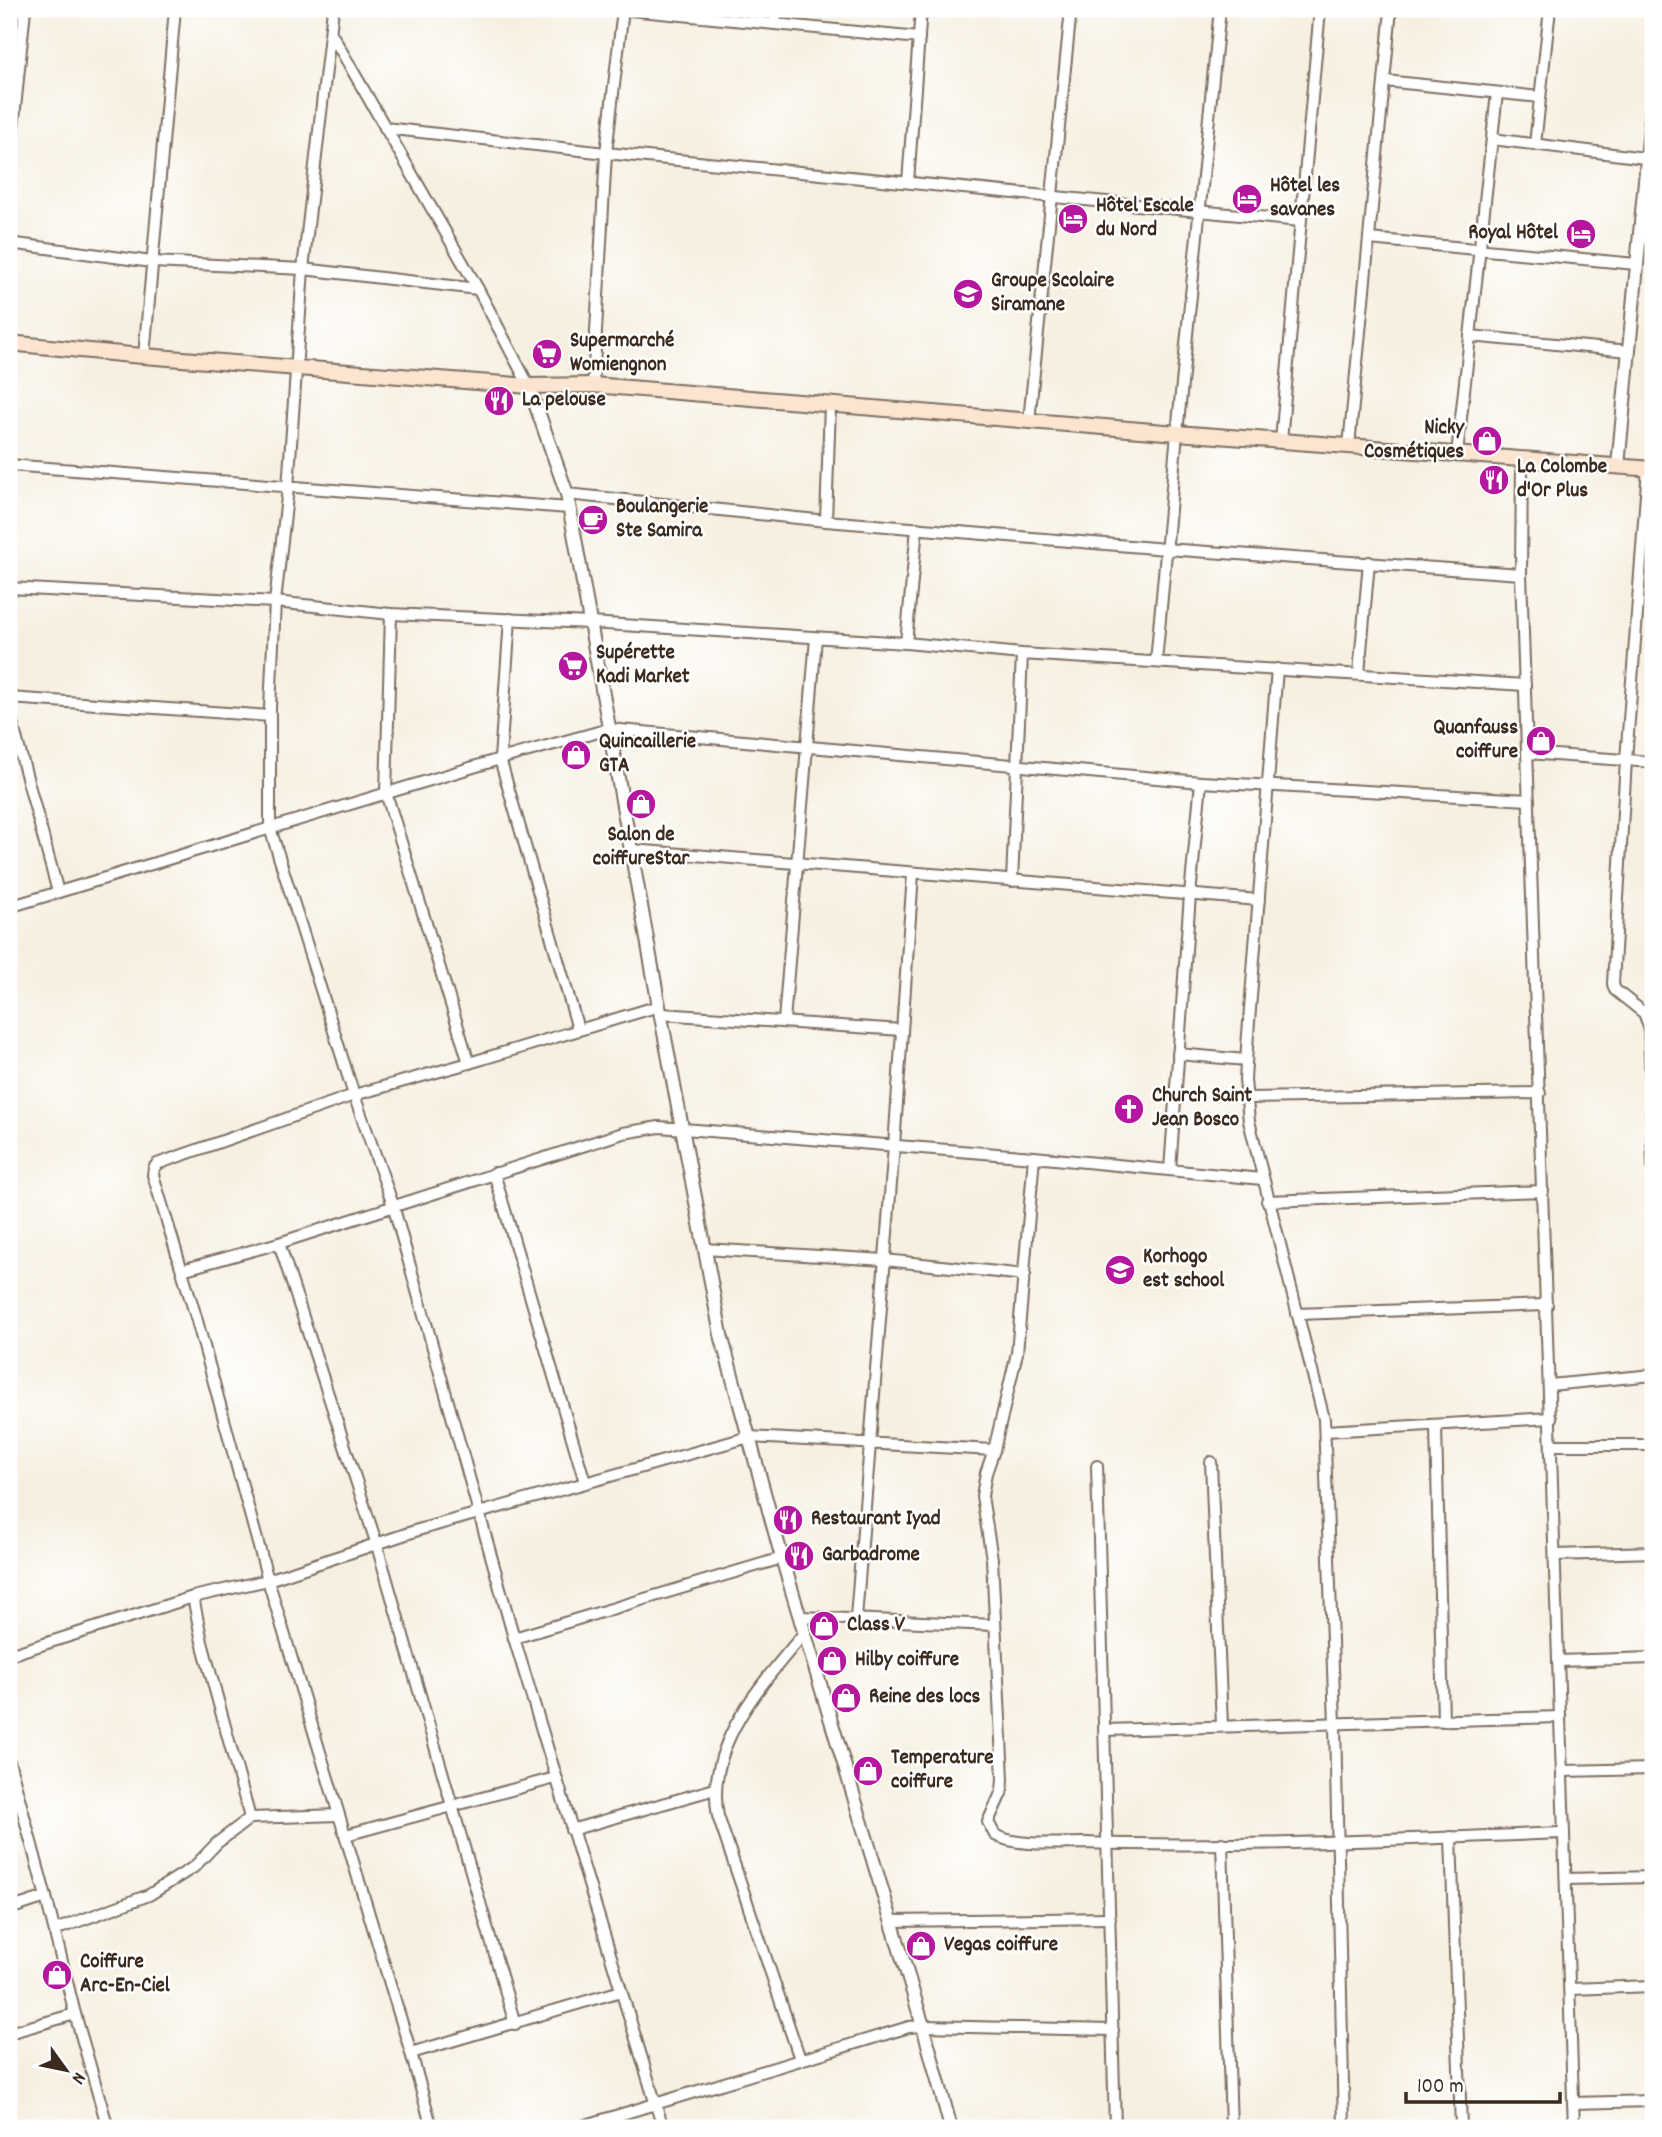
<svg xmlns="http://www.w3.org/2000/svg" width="1662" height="2137" viewBox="0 0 1662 2137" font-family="Dekko,sans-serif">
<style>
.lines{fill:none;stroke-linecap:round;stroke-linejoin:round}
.minor-casing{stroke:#7d6f62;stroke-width:14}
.tertiary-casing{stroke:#7d6f62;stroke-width:16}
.secondary-casing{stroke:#7d6f62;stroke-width:18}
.minor{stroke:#fff;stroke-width:10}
.tertiary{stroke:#fff;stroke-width:12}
.secondary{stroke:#fce5d0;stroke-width:14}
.labels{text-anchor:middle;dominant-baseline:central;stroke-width:5;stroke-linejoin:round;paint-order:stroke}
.poi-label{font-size:21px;font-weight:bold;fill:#3b2a1e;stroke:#fff;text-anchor:start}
</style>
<rect width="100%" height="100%" fill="#fff"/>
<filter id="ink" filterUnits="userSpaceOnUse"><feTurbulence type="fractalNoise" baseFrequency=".0143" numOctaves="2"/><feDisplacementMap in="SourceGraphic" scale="14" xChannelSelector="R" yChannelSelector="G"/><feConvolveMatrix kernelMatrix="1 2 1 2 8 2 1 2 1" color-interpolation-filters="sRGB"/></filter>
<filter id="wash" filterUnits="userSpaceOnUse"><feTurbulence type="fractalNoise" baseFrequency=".00686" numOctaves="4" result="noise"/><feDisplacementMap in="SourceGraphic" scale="28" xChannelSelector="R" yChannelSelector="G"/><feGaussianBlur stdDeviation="1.57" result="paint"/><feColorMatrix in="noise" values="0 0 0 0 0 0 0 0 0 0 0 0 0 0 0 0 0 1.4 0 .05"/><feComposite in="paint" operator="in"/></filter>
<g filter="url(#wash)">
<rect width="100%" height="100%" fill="#f7f0e1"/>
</g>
<g filter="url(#ink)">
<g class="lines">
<g class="minor-casing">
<g id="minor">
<polyline points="333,9 303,269 288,488 275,602 270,708 270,828 354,1095 393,1205 514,1638 663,2128"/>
<polyline points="619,9 919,38"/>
<polyline points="775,24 776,9"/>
<polyline points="331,33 478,289 529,386"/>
<polyline points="1385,81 1540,97"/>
<polyline points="385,128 606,153 1300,221"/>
<polyline points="1492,139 1653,159"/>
<polyline points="1535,144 1550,9"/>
<polyline points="9,168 25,9"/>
<polyline points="908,182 921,9"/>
<polyline points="1369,239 1636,264"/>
<polyline points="9,243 152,262 303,269 478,289"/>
<polyline points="1470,336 1629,351"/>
<polyline points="144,356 175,9"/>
<polyline points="593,385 606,153 623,9"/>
<polyline points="1029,421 1071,9"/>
<polyline points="1281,441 1320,9"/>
<polyline points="1349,446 1391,9"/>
<polyline points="1457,454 1497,93"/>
<polyline points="1522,460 1521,574 1574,2128"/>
<polyline points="9,465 569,508"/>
<polyline points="1648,468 1626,760 1613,984 1615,990 1644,1013 1649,1026 1653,1166"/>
<polyline points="567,494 826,521 1166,549 1521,574"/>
<polyline points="826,521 830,405"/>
<polyline points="9,588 275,602 391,614 590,623 906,643 1022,654 1525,685"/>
<polyline points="391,614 386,793 469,1063"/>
<polyline points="510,619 500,759 578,1029"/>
<polyline points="906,643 917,528"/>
<polyline points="1156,662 1177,433 1220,9"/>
<polyline points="1277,669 1247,1047 1245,1080 1249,1121 1324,1419 1335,1724 1344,2128"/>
<polyline points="1359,673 1369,562"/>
<polyline points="9,698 270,716"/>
<polyline points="9,711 58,892"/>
<polyline points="1527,753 1653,762"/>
<polyline points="632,850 1259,900"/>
<polyline points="1012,881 1022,654"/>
<polyline points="9,907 500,759 609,729 1201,782 1529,800"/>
<polyline points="661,1014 902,1030"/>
<polyline points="784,1021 816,638"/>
<polyline points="1178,1054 1246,1060"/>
<polyline points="1246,1098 1540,1093"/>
<path d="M1034 1157 1017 1353 994 1450 986 1473 982 1496 992 1559 1003 1779 1002 1791 988 1822 995 1835C1016 1847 1059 1843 1084 1843 1244 1848 1405 1839 1564 1833"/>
<polyline points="1170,1170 1190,895 1201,782"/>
<polyline points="494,1173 585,1482"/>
<polyline points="1267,1201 1543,1191"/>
<polyline points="279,1243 376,1542 515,2024"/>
<polyline points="704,1249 885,1260 1025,1275"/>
<polyline points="182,1270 279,1243 623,1133 659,1127 1034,1157 1262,1179"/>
<polyline points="1297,1314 1547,1305"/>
<polyline points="1550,1385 1653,1375"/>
<polyline points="1436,1427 1443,1721"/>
<polyline points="1325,1431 1551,1418"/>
<polyline points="1552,1445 1653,1445"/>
<polyline points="1211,1462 1222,1725"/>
<polyline points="1097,1466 1115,2128"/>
<polyline points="1556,1555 1653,1552"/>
<polyline points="193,1597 202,1642 250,1818"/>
<polyline points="800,1617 995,1625"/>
<polyline points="856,1618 894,1146 913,874"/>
<polyline points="514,1638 782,1558"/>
<polyline points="9,1655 193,1597 268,1580 418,1530 749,1437 994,1450"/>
<polyline points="1558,1661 1653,1658"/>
<polyline points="1105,1730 1560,1717"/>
<polyline points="9,1761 46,1897 75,2014 108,2128"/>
<polyline points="1563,1771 1653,1769"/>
<polyline points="571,1830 715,1789"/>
<polyline points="346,1835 555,1778"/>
<polyline points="1451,1837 1461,2128"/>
<polyline points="1222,1843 1231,2128"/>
<polyline points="1566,1879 1653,1877"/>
<polyline points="9,1909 46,1897"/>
<polyline points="891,1921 1110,1918"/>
<polyline points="55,1930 149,1895 194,1867 217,1843 250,1818 339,1815"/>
<polyline points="1570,1989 1653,1986"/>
<polyline points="9,2033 75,2014"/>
<polyline points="411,2053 621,1991"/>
<path d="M800 2059 718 1816C704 1744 764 1682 805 1632"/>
<polyline points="1573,2103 1653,2101"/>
<polyline points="432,2128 411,2053 268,1580 196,1317 153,1175 154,1168 157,1164 354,1095 469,1063 659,1006"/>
<polyline points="576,2128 909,2027 923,2026 1113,2030"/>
</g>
</g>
<g class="tertiary-casing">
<g id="tertiary">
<polyline points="529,386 567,494 659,1006 721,1335 782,1558 923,2026 951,2128"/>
<polyline points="1618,466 1653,96"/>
</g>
</g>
<g class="secondary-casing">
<polyline id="secondary" points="9,343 131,355 529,386 593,385 1177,433 1653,469"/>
</g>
<use href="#minor" class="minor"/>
<use href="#tertiary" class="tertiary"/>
<use href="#secondary" class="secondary"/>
</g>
</g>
<defs>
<g id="hotel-disc" transform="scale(1.575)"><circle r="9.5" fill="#b5179e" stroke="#fff"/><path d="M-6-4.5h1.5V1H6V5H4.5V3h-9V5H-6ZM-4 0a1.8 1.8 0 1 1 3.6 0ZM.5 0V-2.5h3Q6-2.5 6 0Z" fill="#fff"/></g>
<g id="school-disc" transform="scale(1.575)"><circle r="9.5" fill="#b5179e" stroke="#fff"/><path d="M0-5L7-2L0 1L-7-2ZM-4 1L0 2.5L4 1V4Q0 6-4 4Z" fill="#fff"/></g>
<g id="supermarket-disc" transform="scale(1.575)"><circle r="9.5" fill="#b5179e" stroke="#fff"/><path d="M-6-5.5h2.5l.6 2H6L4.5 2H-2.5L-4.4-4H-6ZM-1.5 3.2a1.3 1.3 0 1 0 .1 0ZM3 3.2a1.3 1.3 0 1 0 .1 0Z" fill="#fff"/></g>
<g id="restaurant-disc" transform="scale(1.575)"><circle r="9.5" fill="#b5179e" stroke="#fff"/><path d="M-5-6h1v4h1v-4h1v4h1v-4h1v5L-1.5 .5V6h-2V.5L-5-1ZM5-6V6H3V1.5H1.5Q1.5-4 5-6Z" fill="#fff"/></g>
<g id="shop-disc" transform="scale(1.575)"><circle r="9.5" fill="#b5179e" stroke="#fff"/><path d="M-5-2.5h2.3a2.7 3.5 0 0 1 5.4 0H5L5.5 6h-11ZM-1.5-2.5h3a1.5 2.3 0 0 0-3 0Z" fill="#fff"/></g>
<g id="cafe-disc" transform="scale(1.575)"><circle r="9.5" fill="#b5179e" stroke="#fff"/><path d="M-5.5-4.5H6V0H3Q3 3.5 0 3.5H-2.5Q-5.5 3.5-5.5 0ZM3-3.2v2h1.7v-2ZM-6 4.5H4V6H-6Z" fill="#fff"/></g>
<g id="church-disc" transform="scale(1.575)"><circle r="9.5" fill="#b5179e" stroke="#fff"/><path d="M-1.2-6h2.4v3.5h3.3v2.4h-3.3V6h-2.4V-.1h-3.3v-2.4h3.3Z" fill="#fff"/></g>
</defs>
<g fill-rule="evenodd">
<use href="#hotel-disc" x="1247" y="199"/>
<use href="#hotel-disc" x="1073" y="219"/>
<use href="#hotel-disc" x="1581" y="234"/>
<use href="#school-disc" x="968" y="294"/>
<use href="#supermarket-disc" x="547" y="354"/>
<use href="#restaurant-disc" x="499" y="401"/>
<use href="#shop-disc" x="1487" y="441"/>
<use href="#restaurant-disc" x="1494" y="480"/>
<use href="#cafe-disc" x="593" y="520"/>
<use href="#supermarket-disc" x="573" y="666"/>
<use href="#shop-disc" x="1541" y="741"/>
<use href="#shop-disc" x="576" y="755"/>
<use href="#shop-disc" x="641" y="804"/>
<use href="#church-disc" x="1129" y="1109"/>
<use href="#school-disc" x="1120" y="1270"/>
<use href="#restaurant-disc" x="788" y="1520"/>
<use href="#restaurant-disc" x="799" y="1556"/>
<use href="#shop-disc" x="824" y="1626"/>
<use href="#shop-disc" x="832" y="1661"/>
<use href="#shop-disc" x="846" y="1698"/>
<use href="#shop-disc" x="868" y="1771"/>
<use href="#shop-disc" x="921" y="1946"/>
<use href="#shop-disc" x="57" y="1975"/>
</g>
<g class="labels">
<g class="poi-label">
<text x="1270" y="187">Hôtel les<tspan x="1270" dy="24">savanes</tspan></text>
<text x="1096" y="207">Hôtel Escale<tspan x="1096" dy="24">du Nord</tspan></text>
<text x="1558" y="234" text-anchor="end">Royal Hôtel</text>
<text x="991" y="282">Groupe Scolaire<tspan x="991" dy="24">Siramane</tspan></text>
<text x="570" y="342">Supermarché<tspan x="570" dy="24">Womiengnon</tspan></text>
<text x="522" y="401">La pelouse</text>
<text x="1464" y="429" text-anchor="end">Nicky<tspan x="1464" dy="24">Cosmétiques</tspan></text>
<text x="1517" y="468">La Colombe<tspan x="1517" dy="24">d'Or Plus</tspan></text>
<text x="616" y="508">Boulangerie<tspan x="616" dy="24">Ste Samira</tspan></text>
<text x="596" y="654">Supérette<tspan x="596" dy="24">Kadi Market</tspan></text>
<text x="1518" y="729" text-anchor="end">Quanfauss<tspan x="1518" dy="24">coiffure</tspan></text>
<text x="599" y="743">Quincaillerie<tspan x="599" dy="24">GTA</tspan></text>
<text x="641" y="836" text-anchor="middle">Salon de<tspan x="641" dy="24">coiffureStar</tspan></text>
<text x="1152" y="1097">Church Saint<tspan x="1152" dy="24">Jean Bosco</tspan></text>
<text x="1143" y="1258">Korhogo<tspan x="1143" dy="24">est school</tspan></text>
<text x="811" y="1520">Restaurant Iyad</text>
<text x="822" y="1556">Garbadrome</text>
<text x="847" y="1626">Class V</text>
<text x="855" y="1661">Hilby coiffure</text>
<text x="869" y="1698">Reine des locs</text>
<text x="891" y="1759">Temperature<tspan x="891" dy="24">coiffure</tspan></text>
<text x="944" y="1946">Vegas coiffure</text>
<text x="80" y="1963">Coiffure<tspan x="80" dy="24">Arc-En-Ciel</tspan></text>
</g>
</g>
<rect width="1662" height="2137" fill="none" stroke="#fff" stroke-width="35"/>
<g transform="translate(66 2070) rotate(123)" stroke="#ffffff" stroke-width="5" paint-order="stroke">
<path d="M0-5L12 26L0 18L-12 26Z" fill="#3b2a1e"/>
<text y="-10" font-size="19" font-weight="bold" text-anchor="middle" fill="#3b2a1e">N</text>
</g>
<path d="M1406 2092v10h154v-10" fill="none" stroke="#3b2a1e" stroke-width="3.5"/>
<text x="1417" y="2092" font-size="21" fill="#3b2a1e" stroke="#ffffff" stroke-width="5" paint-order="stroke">100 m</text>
</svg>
